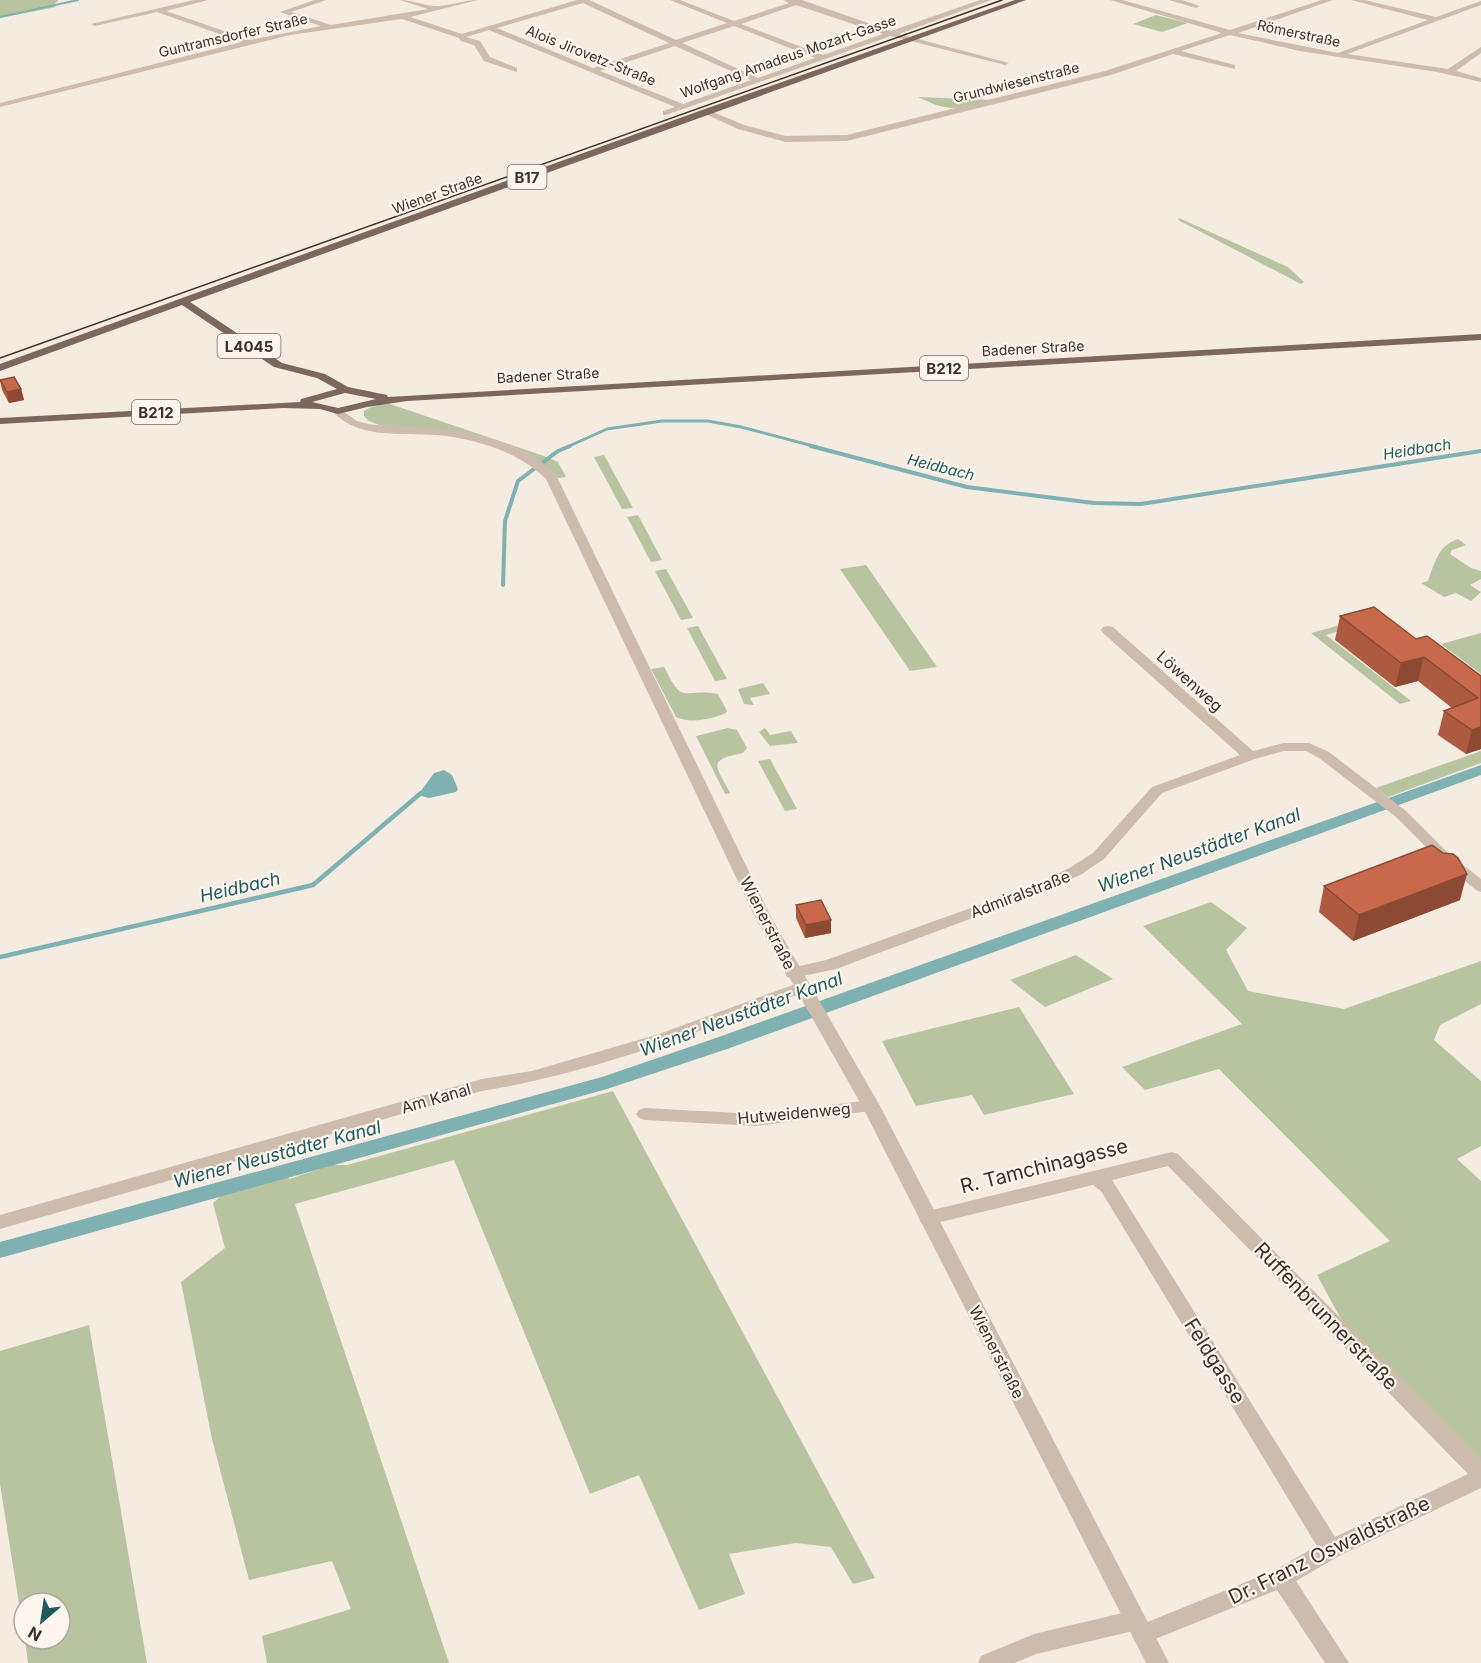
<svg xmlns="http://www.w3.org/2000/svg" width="1481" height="1663" viewBox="0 0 1481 1663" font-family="Inter,sans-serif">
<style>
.green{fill:#b8c4a0}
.water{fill:#7fb0b2}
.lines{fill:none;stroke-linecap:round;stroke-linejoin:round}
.stream-far3{stroke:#7fb0b2;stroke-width:2}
.stream-far2{stroke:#7fb0b2;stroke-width:3}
.stream-far1{stroke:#7fb0b2;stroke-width:4}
.stream{stroke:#7fb0b2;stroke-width:4.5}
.canal{fill:#7fb0b2;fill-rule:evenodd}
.minor{fill:#cdbbac;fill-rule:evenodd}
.tertiary{fill:#cdbbac;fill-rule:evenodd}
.primary{fill:#7d675c;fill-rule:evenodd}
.tram{stroke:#3b302b;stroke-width:1.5}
.wall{fill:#ac5a40}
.shaded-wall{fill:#8c4a34}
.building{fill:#c8694b;stroke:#8c4a34;stroke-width:1.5}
.labels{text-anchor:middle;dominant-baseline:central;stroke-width:4.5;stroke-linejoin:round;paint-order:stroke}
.far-street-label{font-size:14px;fill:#3b302b;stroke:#fbf5ee}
.shield{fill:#fbf5ee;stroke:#756b66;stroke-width:1.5}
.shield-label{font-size:15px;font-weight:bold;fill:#3b302b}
.far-water-label{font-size:15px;font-style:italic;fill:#1f5a5e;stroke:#fbf5ee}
.street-label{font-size:16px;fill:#3b302b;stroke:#fbf5ee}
.water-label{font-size:18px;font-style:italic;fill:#1f5a5e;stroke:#fbf5ee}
.near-street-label{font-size:20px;fill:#3b302b;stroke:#fbf5ee}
</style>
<rect width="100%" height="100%" fill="#f4ebe1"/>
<g class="green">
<polygon points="0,0 59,0 53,5 56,7 0,18"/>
<polygon points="1156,15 1188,23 1162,32 1133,24"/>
<path d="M918 97 992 100C956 108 952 114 918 97Z"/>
<polygon points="1179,218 1288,267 1304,282 1301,284 1178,220"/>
<path d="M387 403 544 456 558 462 566 477 558 478C516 431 438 433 379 425L369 421 364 416V411L371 407Z"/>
<polygon points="604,455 633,508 622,509 594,457"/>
<polygon points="638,515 662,560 651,562 627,517"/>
<path d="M1458 539 1466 545 1452 550 1450 554 1471 568 1481 571V579L1470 585 1481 592 1471 601 1456 593 1444 597 1421 583 1428 581C1435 562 1438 546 1458 539Z"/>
<polygon points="866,565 937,667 910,671 840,569"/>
<polygon points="666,569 693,618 681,620 655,571"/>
<polygon points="698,626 727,679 715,681 687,628"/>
<polygon points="1337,626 1342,630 1326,635 1411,701 1400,704 1311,633"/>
<polygon points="1481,633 1481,674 1441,644"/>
<path d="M664 667C685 708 681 687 718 694L727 711 726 713C712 719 690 724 676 717L651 669Z"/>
<polygon points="763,683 770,694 750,698 754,705 744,704 738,689"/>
<path d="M728 728 737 730 747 748 743 753C706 760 716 765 730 793L725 794 696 736Z"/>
<polygon points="765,728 770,735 791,731 798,743 770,746 759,732"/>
<polygon points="1481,751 1481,763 1388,797 1376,788"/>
<polygon points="770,759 797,809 785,811 758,761"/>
<polygon points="1211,902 1247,928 1226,950 1248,991 1344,1009 1481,961 1481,1004 1440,1025 1434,1040 1481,1081 1481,1146 1457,1159 1481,1181 1481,1463 1342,1321 1317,1275 1390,1241 1219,1069 1145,1090 1122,1067 1242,1024 1143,926"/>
<polygon points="1076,955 1113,979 1045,1007 1010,980"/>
<polygon points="1019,1007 1074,1094 984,1115 972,1095 916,1106 882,1041"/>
<polygon points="613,1091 875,1578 853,1584 831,1547 796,1543 729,1554 745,1594 699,1610 639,1475 590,1494 454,1160 295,1204 449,1663 267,1663 262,1636 351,1609 332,1561 249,1580 212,1439 181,1282 225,1248 213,1203 226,1191 287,1175 289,1179 331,1165 347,1165"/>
<polygon points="89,1325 147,1663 28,1663 25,1639 60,1639 60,1603 24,1603 24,1635 0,1484 0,1351"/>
</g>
<polygon class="water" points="444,770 452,775 458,789 456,792 429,798 418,795 434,773"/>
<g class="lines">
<polyline class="stream-far3" points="0,17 78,0"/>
<polyline class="stream-far2" points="567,447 607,429 662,421 708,421 741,427 817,447"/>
<g class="stream-far1">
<polyline points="811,446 967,487 1094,503 1141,504 1481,451"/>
<polyline points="503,585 505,521 518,481 558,451 570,446"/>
</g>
<polyline class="stream" points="0,957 313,885 421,793"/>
<polygon class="canal" points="1481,765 1481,775 727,1049 607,1089 0,1258 0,1242 602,1077 713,1039"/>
<g class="minor">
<path d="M194 0H208L166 11 250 40 321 26 280 12 315 0H326L291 12 331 25 428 9 400 0C413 0 427 7 439 6 452 5 464 0 478 0L410 17 462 34 577 0H589L676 40 727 23 670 0H680L734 21 789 3 783 0H802L891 31 980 0H991L899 34 1009 63 1005 65 891 36 666 115H663V111L675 107 489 30 466 37 480 41 490 57 517 68V72L484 61 474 45 461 41 459 38 402 19 290 35 0 107V103L242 42 157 12 95 26 91 24ZM583 3 669 43 593 68 497 28ZM796 5 883 34 823 55 741 24ZM734 26 815 58 758 78 682 43ZM675 46 751 80 683 104 600 71Z"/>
<polygon points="1110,0 1122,0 1230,30 1322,0 1333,0 1238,33 1338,53 1428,20 1351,0 1364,0 1436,17 1481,1 1481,5 1347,54 1448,69 1481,47 1481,53 1456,71 1481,78 1481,82 1437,72 1300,51 1230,35 1181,51 1235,65 1235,69 1173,54 1111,75 847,141 786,142 738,129 701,112 708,110 744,125 786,136 847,135 1105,71 1222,33"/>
<polygon points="1169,0 1181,0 1200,6 1196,8"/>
<polygon points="1108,626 1113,627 1253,751 1284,743 1309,743 1329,752 1406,811 1448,853 1481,879 1481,892 1476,890 1438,859 1396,817 1319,758 1306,751 1284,751 1255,759 1162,793 1104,859 1082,874 1050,889 836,969 793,978 787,977 785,973 787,969 826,960 1040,883 1071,867 1093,853 1152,787 1240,755 1103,633 1101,630 1103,627"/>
<path d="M801 982 807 983 809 987 807 991C701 1031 594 1073 482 1091L0 1229V1215L482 1079 532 1071 659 1034Z"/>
<polygon points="871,1100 877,1102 880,1106 877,1110 756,1126 645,1120 639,1118 636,1114 639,1110 645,1108 756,1114"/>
<path d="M1172 1152 1178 1154 1481 1460V1488L1339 1556 1296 1581 1349 1663H1325L1277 1590 1143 1644 1135 1641 1132 1634 1133 1631 1036 1654 1015 1663H978L981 1656 1034 1634 1135 1610 1143 1613 1145 1623 1273 1571 1317 1546 1101 1191 1093 1185 928 1225 921 1223 919 1218 921 1213 928 1211ZM1168 1166 1468 1474 1335 1537 1112 1180Z"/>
</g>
<path class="tertiary" d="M338 408 357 421 368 424C390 427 412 426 433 428 474 431 530 444 557 477L771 917 880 1106 1169 1663H1146L862 1106 755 917 546 479C519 453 482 441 446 436 409 431 360 442 332 411Z"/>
<path class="primary" d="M1015 0H1026L190 302 282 363 325 374 348 387 387 395 388 397 1481 334V340L407 401 367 407 338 414 320 409 283 408 0 424V418L300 402 301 399 337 389 317 378 274 367 182 305 0 371V364L702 110ZM345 393 376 399 338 408 312 402Z"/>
<polyline class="tram" points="0,358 1002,0"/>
</g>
<g class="wall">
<polygon points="0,380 21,389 24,400 9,403 2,390"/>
<polygon points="1340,616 1416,639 1481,676 1481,749 1466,754 1438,735 1444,711 1452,708 1418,681 1395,687 1335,640"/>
<polygon points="1324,886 1460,900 1353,941 1319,912"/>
<polygon points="796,905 831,933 805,938 796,918"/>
</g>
<g class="shaded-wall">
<polygon points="21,389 24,400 9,403 7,392"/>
<polygon points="1424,657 1418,681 1395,687 1401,663"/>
<polygon points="1481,727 1481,749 1466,754 1472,730"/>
<polygon points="1467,874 1460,900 1353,941 1359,915"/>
<polygon points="831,920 831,933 805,938 806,925"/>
</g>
<g class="building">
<polygon points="14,377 21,389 7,392 0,380"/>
<polygon points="1374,607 1416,639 1427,636 1481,676 1481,727 1472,730 1444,711 1478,698 1424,657 1401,663 1340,616"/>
<polygon points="1432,845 1443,853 1453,854 1458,858 1467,874 1359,915 1324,886"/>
<polygon points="821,900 831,920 806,925 796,905"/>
</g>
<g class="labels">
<g class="far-street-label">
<text transform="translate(1299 33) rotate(12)">Römerstraße</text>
<text transform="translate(233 35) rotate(-13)">Guntramsdorfer Straße</text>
<text transform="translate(591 55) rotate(22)">Alois Jirovetz-Straße</text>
<text transform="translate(788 56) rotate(-19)">Wolfgang Amadeus Mozart-Gasse</text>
<text transform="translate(1016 82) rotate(-14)">Grundwiesenstraße</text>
<text transform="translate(437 193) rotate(-20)">Wiener Straße</text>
<text transform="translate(1033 348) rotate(-3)">Badener Straße</text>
<text transform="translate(548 375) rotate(-3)">Badener Straße</text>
</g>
<g class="shield">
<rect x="507.5" y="165" width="39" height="24" rx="4.5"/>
<rect x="217.5" y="334" width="63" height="24" rx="4.5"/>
<rect x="920" y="356" width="48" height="24" rx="4.5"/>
<rect x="132" y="400" width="48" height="24" rx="4.5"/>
</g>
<g class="shield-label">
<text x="527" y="177">B17</text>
<text x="249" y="346">L4045</text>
<text x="944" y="368">B212</text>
<text x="156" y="412">B212</text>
</g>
<g class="far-water-label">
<text transform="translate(1417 449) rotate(-9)">Heidbach</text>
<text transform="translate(941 467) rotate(14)">Heidbach</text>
</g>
<g class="street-label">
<text transform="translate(1190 681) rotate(42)">Löwenweg</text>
<text transform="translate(1020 894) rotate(-21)">Admiralstraße</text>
<text transform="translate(768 923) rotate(63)">Wienerstraße</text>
<text transform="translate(436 1098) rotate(-16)">Am Kanal</text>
<text transform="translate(794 1113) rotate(-5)">Hutweidenweg</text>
<text transform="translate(997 1352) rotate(63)">Wienerstraße</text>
</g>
<g class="water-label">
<text transform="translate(1199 850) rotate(-20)">Wiener Neustädter Kanal</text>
<text transform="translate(240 887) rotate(-13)">Heidbach</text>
<text transform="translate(741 1014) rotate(-20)">Wiener Neustädter Kanal</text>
<text transform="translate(277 1154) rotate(-15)">Wiener Neustädter Kanal</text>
</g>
<g class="near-street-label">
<text transform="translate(1044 1166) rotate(-14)">R. Tamchinagasse</text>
<text transform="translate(1326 1316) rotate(46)">Ruffenbrunnerstraße</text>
<text transform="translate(1215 1361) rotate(58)">Feldgasse</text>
<text transform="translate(1329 1550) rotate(-26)">Dr. Franz Oswaldstraße</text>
</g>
</g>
<g transform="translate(42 1621) rotate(209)"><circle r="28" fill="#fbf5ee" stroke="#aea6a0" stroke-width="1.5"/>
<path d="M0-4.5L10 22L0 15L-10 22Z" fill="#1f5a5e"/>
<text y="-9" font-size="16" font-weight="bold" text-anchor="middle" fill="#3b302b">N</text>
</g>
</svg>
